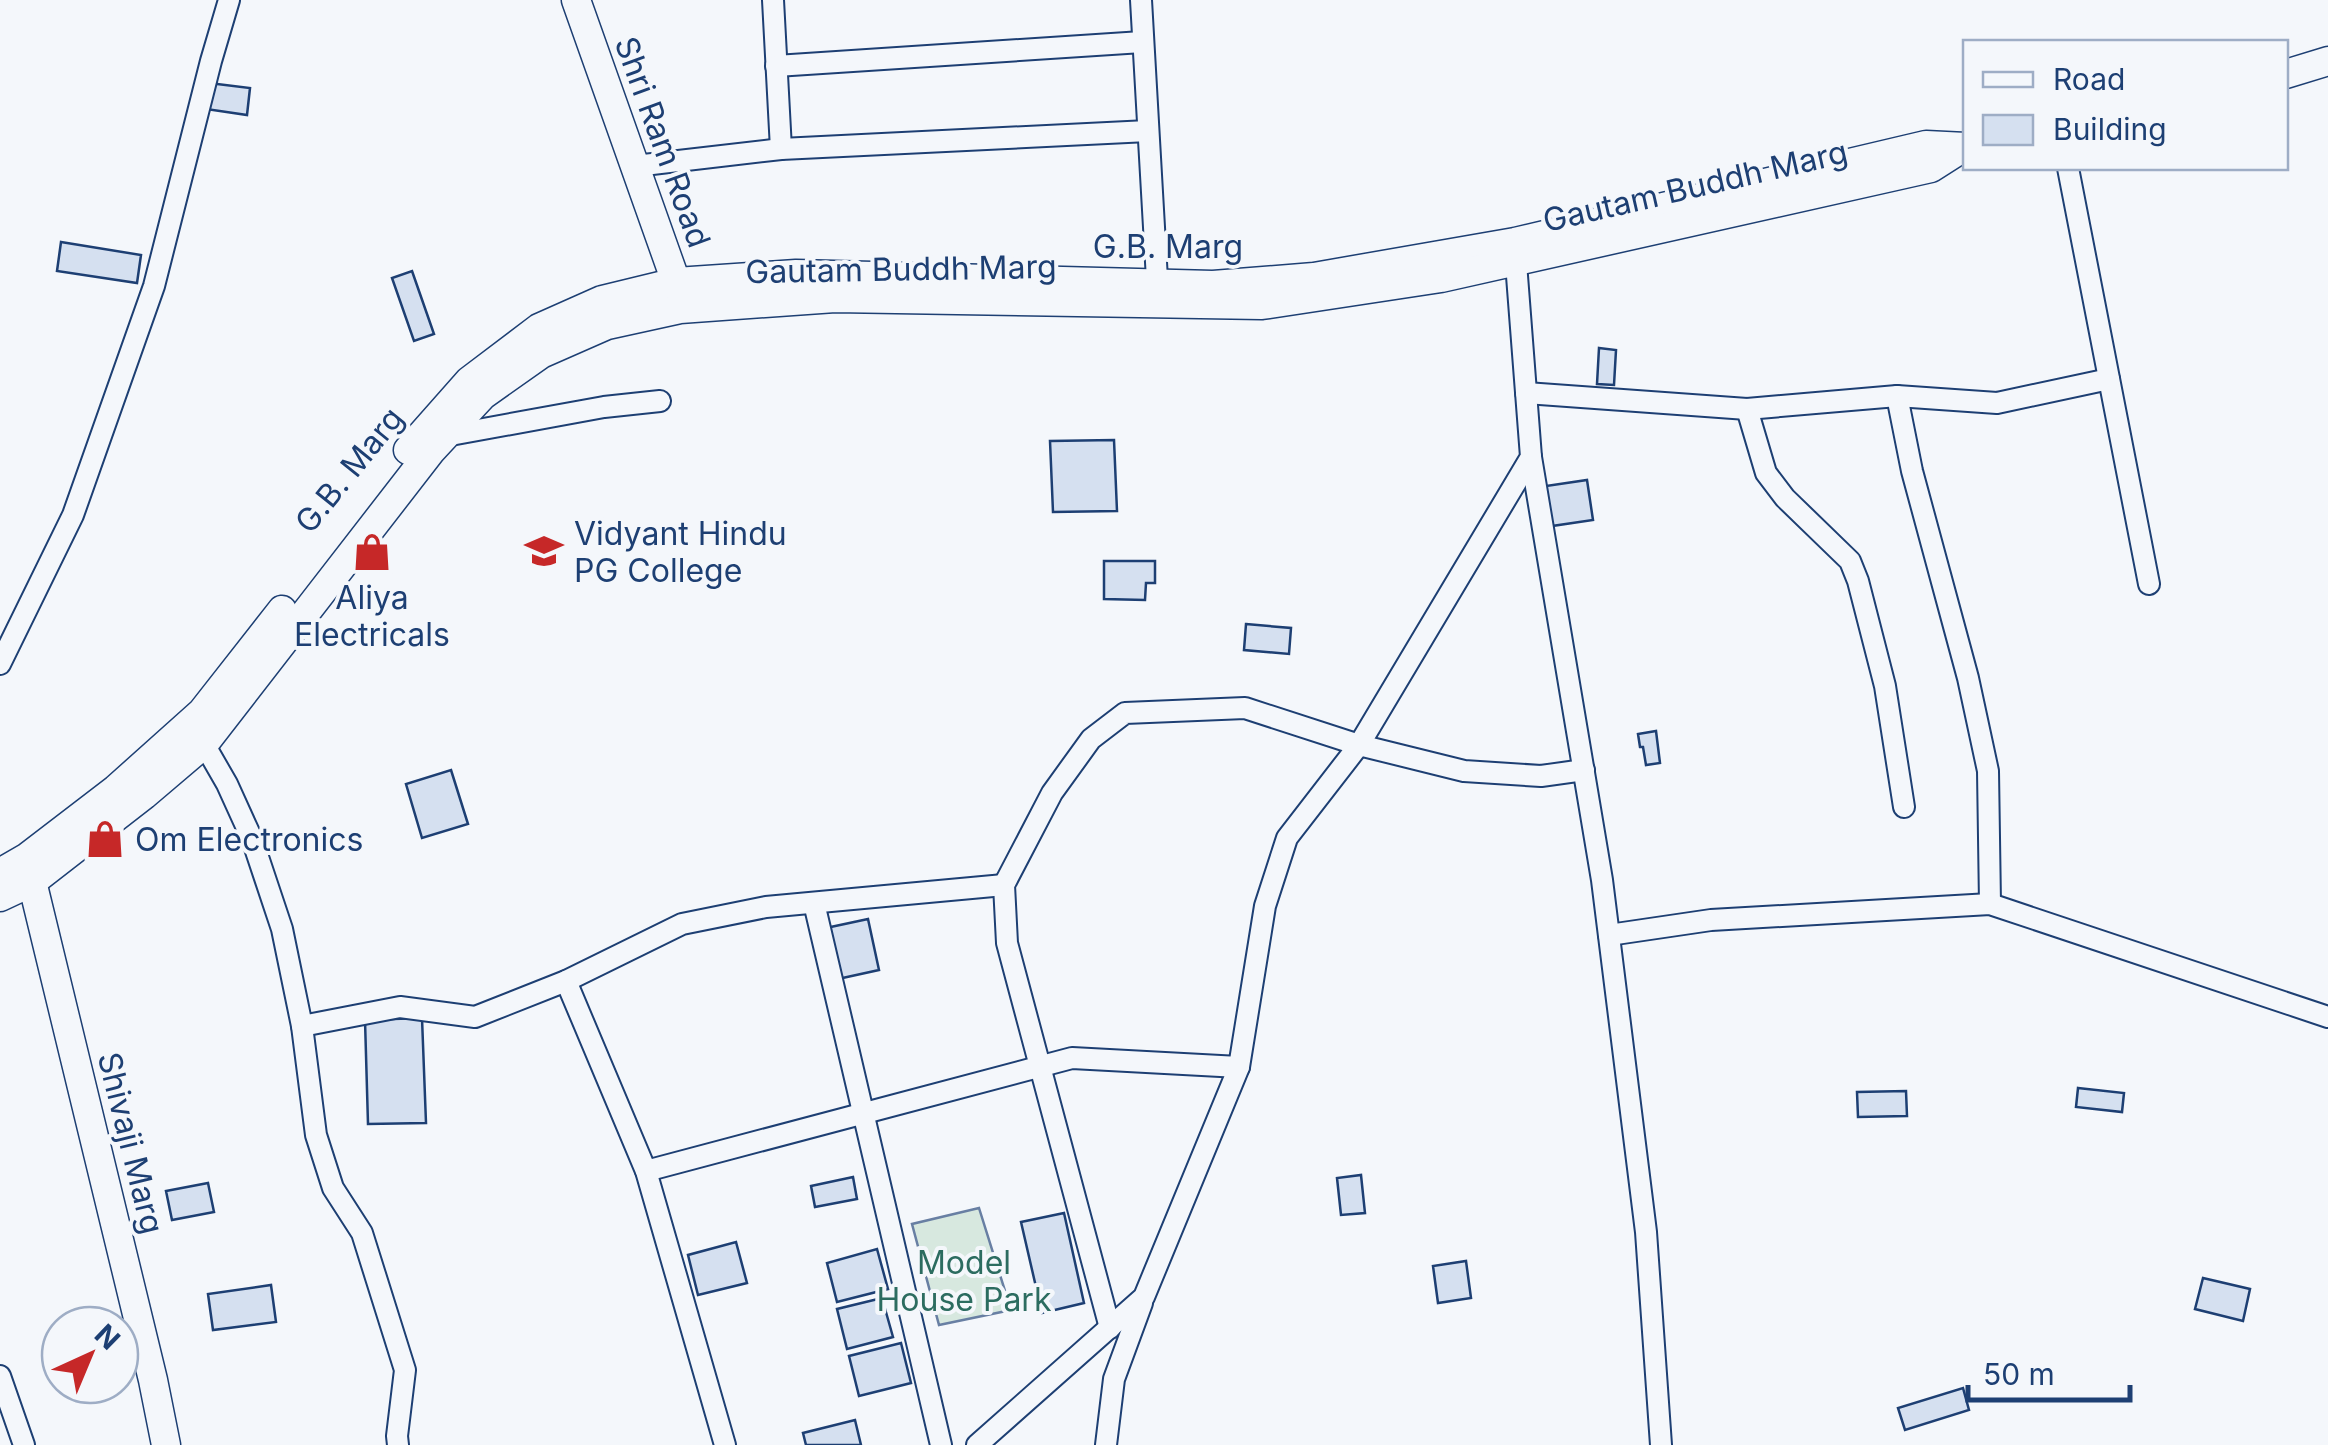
<svg xmlns="http://www.w3.org/2000/svg" width="2328" height="1445" viewBox="0 0 2328 1445" font-family="Inter,sans-serif">
<style>
.green{fill:#d7e8df;stroke:#687fa3;stroke-width:2.5}
.building{fill:#d5e0f0;stroke:#1d3f73;stroke-width:2.5}
.lines{fill:none;stroke-linecap:round;stroke-linejoin:round}
.street-casing{stroke:#1d3f73;stroke-width:24}
.secondary-casing{stroke:#1d3f73;stroke-width:31}
.street{stroke:#f4f7fb;stroke-width:20}
.secondary{stroke:#f4f7fb;stroke-width:28}
.labels{text-anchor:middle;dominant-baseline:central;stroke-width:8;stroke-linejoin:round;paint-order:stroke}
.street-label{font-size:32px;fill:#1d3f73;stroke:#f4f7fb}
.poi-label{font-size:32px;fill:#1d3f73;stroke:#f4f7fb;text-anchor:start}
.park-label{font-size:32px;fill:#2c6c60;stroke:#f4f7fb}
</style>
<rect width="100%" height="100%" fill="#f4f7fb"/>
<polygon class="green" points="979,1208 1011,1310 939,1325 912,1224"/>
<g class="building">
<polygon points="209,83 250,88 247,115 206,109"/>
<polygon points="61,242 141,255 137,283 57,271"/>
<polygon points="412,271 434,334 414,341 392,278"/>
<polygon points="1599,348 1616,350 1614,385 1597,384"/>
<polygon points="1114,440 1117,511 1053,512 1050,441"/>
<polygon points="1587,480 1593,520 1552,526 1546,486"/>
<polygon points="1104,561 1155,561 1155,583 1146,583 1145,600 1104,599"/>
<polygon points="1246,624 1291,628 1289,654 1244,650"/>
<polygon points="1656,731 1660,763 1646,765 1643,747 1640,747 1638,734"/>
<polygon points="451,770 468,824 422,838 406,784"/>
<polygon points="868,919 879,970 838,979 826,928"/>
<polygon points="422,1018 426,1123 368,1124 365,1020"/>
<polygon points="2078,1088 2124,1093 2122,1112 2076,1107"/>
<polygon points="1906,1091 1907,1116 1858,1117 1857,1092"/>
<polygon points="1361,1175 1365,1213 1341,1215 1337,1178"/>
<polygon points="853,1177 857,1199 815,1207 811,1186"/>
<polygon points="208,1183 214,1212 172,1220 166,1191"/>
<polygon points="1064,1213 1084,1303 1042,1313 1021,1222"/>
<polygon points="736,1242 747,1283 698,1295 688,1255"/>
<polygon points="877,1249 888,1289 837,1302 827,1263"/>
<polygon points="1466,1261 1471,1298 1438,1303 1433,1266"/>
<polygon points="2203,1278 2250,1289 2243,1321 2195,1309"/>
<polygon points="271,1285 276,1322 213,1330 208,1294"/>
<polygon points="882,1298 893,1337 847,1349 837,1309"/>
<polygon points="901,1343 911,1383 859,1396 849,1356"/>
<polygon points="1963,1388 1969,1410 1905,1430 1898,1408"/>
<polygon points="855,1420 861,1445 806,1445 803,1433"/>
</g>
<g class="lines">
<g class="street-casing">
<g id="street">
<polyline points="773,0 781,149"/>
<polyline points="1141,0 1158,297"/>
<polyline points="776,66 1142,42"/>
<polyline points="635,166 781,149 1148,131"/>
<polyline points="2068,168 2149,584"/>
<polyline points="1526,393 1747,409 1897,396 1997,403 2109,379"/>
<polyline points="1897,396 1912,471 1968,678 1988,771 1990,904"/>
<polyline points="1747,409 1766,473 1785,498 1850,561 1858,581 1885,686 1904,807"/>
<polyline points="445,436 604,407 660,401"/>
<polyline points="1531,457 1602,880 1646,1232 1661,1445"/>
<polyline points="0,664 73,515 154,286 211,61 229,0"/>
<polyline points="197,738 204,744 227,784 252,839 282,929 302,1026 316,1135 333,1188 362,1233 405,1370 397,1436 398,1445"/>
<polyline points="814,903 941,1445"/>
<polyline points="1609,935 1711,920 1990,904 2328,1017"/>
<polyline points="566,981 646,1171 725,1445"/>
<polyline points="302,1026 400,1007 475,1017 566,981 682,924 766,907 1004,885"/>
<polyline points="646,1171 1072,1058 1239,1067"/>
<polyline points="1110,1328 1007,943 1004,885 1052,793 1091,739 1125,713 1245,708 1359,745 1464,771 1541,776 1584,770"/>
<polyline points="0,1376 24,1445"/>
<polyline points="977,1445 1144,1297 1239,1067 1265,906 1287,838 1359,745 1531,457 1515,250"/>
<polyline points="1106,1445 1114,1379 1142,1303"/>
</g>
</g>
<g class="secondary-casing">
<g id="secondary">
<polyline points="576,0 676,282 678,296"/>
<polyline points="2286,74 2328,61"/>
<polyline points="408,450 469,381 539,328 602,300 676,282 796,274 1213,285 1314,277 1515,242 1926,145 1966,147"/>
<polyline points="29,869 153,1380 166,1445"/>
<polyline points="0,873 26,858 116,789 202,712 282,610"/>
<polyline points="0,897 32,882 144,795 204,744 431,451 483,395 541,354 607,325 680,309 835,298 1262,305 1441,278 1931,168 1964,147"/>
</g>
</g>
<use href="#street" class="street"/>
<use href="#secondary" class="secondary"/>
</g>
<defs>
<g id="university-bare" transform="scale(3)"><path d="M0-5L7-2L0 1L-7-2ZM-4 1L0 2.5L4 1V4Q0 6-4 4Z" fill="#c62828" stroke="#f4f7fb" stroke-width="2.5" paint-order="stroke"/></g>
<g id="shop-bare" transform="scale(3)"><path d="M-5-2.5h2.3a2.7 3.5 0 0 1 5.4 0H5L5.5 6h-11ZM-1.5-2.5h3a1.5 2.3 0 0 0-3 0Z" fill="#c62828" stroke="#f4f7fb" stroke-width="2.5" paint-order="stroke"/></g>
</defs>
<g fill-rule="evenodd">
<use href="#university-bare" x="544" y="551"/>
<use href="#shop-bare" x="372" y="552"/>
<use href="#shop-bare" x="105" y="839"/>
</g>
<g class="labels">
<g class="street-label">
<text transform="translate(663 142) rotate(70)">Shri Ram Road</text>
<text transform="translate(1695 186) rotate(-13)">Gautam Buddh Marg</text>
<text x="1168" y="246">G.B. Marg</text>
<text transform="translate(901 269) rotate(-1)">Gautam Buddh Marg</text>
<text transform="translate(349 470) rotate(-51)">G.B. Marg</text>
<text transform="translate(131 1143) rotate(76)">Shivaji Marg</text>
</g>
<g class="poi-label">
<text x="574" y="533">Vidyant Hindu<tspan x="574" dy="37">PG College</tspan></text>
<text x="372" y="597" text-anchor="middle">Aliya<tspan x="372" dy="37">Electricals</tspan></text>
<text x="135" y="839">Om Electronics</text>
</g>
<g class="park-label">
<text x="964" y="1262">Model<tspan x="964" dy="37">House Park</tspan></text>
</g>
</g>
<rect x="1963" y="40" width="325" height="130" fill="#f4f7fb" stroke="#9eadc5" stroke-width="2.5"/>
<rect x="1983" y="72" width="50" height="15" fill="#f4f7fb" stroke="#9eadc5" stroke-width="2.5"/>
<text x="2053" y="90" font-size="30" fill="#1d3f73">Road</text>
<rect x="1983" y="115" width="50" height="30" fill="#d5e0f0" stroke="#9eadc5" stroke-width="2.5"/>
<text x="2053" y="140" font-size="30" fill="#1d3f73">Building</text>
<g transform="translate(90 1355) rotate(44)"><circle r="48" fill="#f4f7fb" stroke="#9eadc5" stroke-width="2.5"/>
<path d="M0-8L18 38L0 25L-18 38Z" fill="#c62828"/>
<text y="-15" font-size="28" font-weight="bold" text-anchor="middle" fill="#1d3f73">N</text>
</g>
<path d="M1968 1385v15h162v-15" fill="none" stroke="#1d3f73" stroke-width="5"/>
<text x="1983" y="1385" font-size="30" fill="#1d3f73" stroke="#f4f7fb" stroke-width="8" paint-order="stroke">50 m</text>
</svg>
